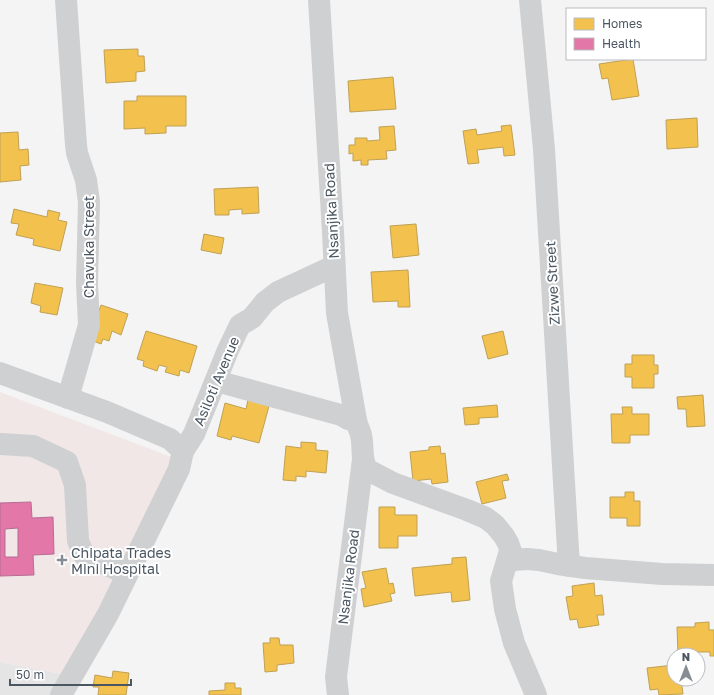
<svg xmlns="http://www.w3.org/2000/svg" width="714" height="695" viewBox="0 0 714 695" font-family="'Golos Text',sans-serif">
<style>
.education{fill:#e6e5e6}
.medical{fill:#f1e7e6}
.homes{fill:#f2c14e;stroke:#c0a154}
.health{fill:#e377a8;stroke:#b56d93;fill-rule:evenodd}
.lines{fill:none;stroke-linecap:round;stroke-linejoin:round}
.minor{stroke:#ced0d2;stroke-width:22}
.poi-dot{fill:#868d94;stroke:#fff;stroke-width:1.5}
.labels{text-anchor:middle;dominant-baseline:central;stroke-width:4;stroke-linejoin:round;paint-order:stroke}
.street-label{font-size:14px;fill:#4a5661;stroke:#fff}
.poi-label{font-size:14px;fill:#4a5661;stroke:#fff;text-anchor:start}
</style>
<rect width="100%" height="100%" fill="#f4f4f4"/>
<polygon class="education" points="0,662 67,675 56,695 0,695"/>
<polygon class="medical" points="0,392 174,458 67,675 0,662"/>
<g class="homes">
<polygon points="138,49 138,56 144,56 145,71 136,72 136,81 106,83 104,50"/>
<polygon points="633,59 639,96 612,100 608,78 602,79 599,64"/>
<polygon points="393,77 396,109 350,112 348,81"/>
<polygon points="137,96 186,96 186,126 166,126 166,133 145,134 145,128 124,129 124,101 137,101"/>
<polygon points="697,118 698,147 667,149 666,120"/>
<polygon points="511,125 515,155 504,156 503,147 477,150 479,163 468,164 463,131 476,129 477,135 502,131 501,126"/>
<polygon points="394,126 396,150 386,151 387,159 368,160 368,165 361,165 361,160 353,161 353,153 349,154 349,145 355,145 355,138 367,138 367,141 380,140 379,127"/>
<polygon points="18,132 19,150 28,149 29,165 20,166 21,180 0,182 0,133"/>
<polygon points="258,187 259,213 242,214 242,209 229,210 229,215 215,215 214,189"/>
<polygon points="14,209 47,217 48,210 60,213 58,220 67,222 60,251 33,245 34,239 16,235 19,224 11,223"/>
<polygon points="416,224 419,255 393,258 390,226"/>
<polygon points="204,234 224,238 221,254 201,250"/>
<polygon points="408,270 410,307 398,307 398,301 373,302 371,272"/>
<polygon points="35,283 63,288 57,315 40,312 41,306 31,303"/>
<polygon points="101,305 128,314 121,335 112,331 109,341 103,339 101,344 88,339"/>
<polygon points="146,331 197,346 189,373 180,370 179,376 165,372 167,367 159,365 157,371 143,366 144,361 137,359"/>
<polygon points="503,331 508,354 488,359 482,336"/>
<polygon points="632,355 654,355 654,365 658,365 658,374 654,374 654,388 632,388 632,377 625,377 625,364 632,364"/>
<polygon points="703,395 705,426 687,427 686,409 678,409 677,397"/>
<polygon points="248,400 269,406 259,443 232,436 231,440 217,436 225,403 246,409"/>
<polygon points="497,405 498,417 479,418 479,424 465,425 463,408"/>
<polygon points="622,407 632,407 632,414 649,414 649,435 630,435 630,443 612,443 611,414 623,414"/>
<polygon points="301,442 316,443 316,450 328,451 326,473 306,471 306,477 296,476 296,481 283,480 286,446 301,448"/>
<polygon points="440,446 441,454 445,453 448,482 432,484 431,479 413,481 410,452 429,450 429,447"/>
<polygon points="507,474 509,480 502,481 506,498 482,504 476,482"/>
<polygon points="625,492 634,492 634,501 640,501 640,526 627,526 627,518 610,518 610,497 625,497"/>
<polygon points="379,507 395,507 395,515 417,515 417,536 398,536 398,548 379,548"/>
<polygon points="466,557 470,600 452,602 451,592 415,596 412,568 452,564 452,558"/>
<polygon points="386,568 389,584 393,583 395,593 390,594 392,601 364,607 361,589 366,588 362,572"/>
<polygon points="594,583 595,596 602,595 604,615 597,615 599,625 579,628 577,619 570,620 566,597 573,596 572,586"/>
<polygon points="709,622 709,630 714,630 714,656 710,656 710,652 687,652 687,655 678,655 677,627 695,627 695,623"/>
<polygon points="270,638 279,638 280,645 293,645 294,663 277,665 277,671 265,672 263,643 270,643"/>
<polygon points="674,665 674,679 681,679 683,694 659,695 658,689 650,690 647,668"/>
<polygon points="113,671 129,673 126,695 98,695 99,687 93,687 95,675 112,678"/>
<polygon points="225,683 235,683 235,688 241,688 241,695 209,695 209,691 225,690"/>
</g>
<path class="health" d="M31 502 32 518 53 517 54 554 33 555 34 575 0 576V503ZM18 528V557H5V529Z"/>
<g class="lines">
<g class="minor">
<polyline points="66,0 76,145 77,153 86,180 89,202 87,283 89,325 68,398"/>
<polyline points="319,0 333,232 337,313 356,420"/>
<polyline points="530,0 544,149 569,566"/>
<polyline points="0,373 107,412 170,439 183,451 179,469 108,614 61,695"/>
<path d="M216 381 341 415 348 419 356 420C357 426 360 430 361 435 364 446 360 461 368 470L393 483 467 510 486 518 495 525 504 536 508 543 514 560 527 559 539 560 558 564 585 568 662 574 714 575"/>
<polyline points="0,444 33,446 67,462 75,485 78,541 84,555 127,574"/>
<polyline points="183,451 194,434 228,350 240,325 252,318 265,302 278,292 334,266"/>
<polyline points="510,551 501,581 505,609 514,643 536,695"/>
<polyline points="338,695 336,677 363,459"/>
</g>
</g>
<path class="poi-dot" d="M60 554h4v4h4v4h-4v4h-4v-4h-4v-4h4z"/>
<g class="labels">
<g class="street-label">
<text transform="translate(331 211) rotate(-93)">Nsanjika Road</text>
<text transform="translate(88 247) rotate(-90)">Chavuka Street</text>
<text transform="translate(552 283) rotate(-93)">Zizwe Street</text>
<text transform="translate(216 381) rotate(-67)">Asiloti Avenue</text>
<text transform="translate(348 577) rotate(-83)">Nsanjika Road</text>
</g>
<g class="poi-label">
<text x="71" y="552">Chipata Trades<tspan x="71" dy="16">Mini Hospital</tspan></text>
</g>
</g>
<rect x="566" y="8" width="140" height="52" fill="#ffffff" stroke="#b7bbc0"/>
<rect x="574" y="18" width="20" height="12" fill="#f2c14e" stroke="#b7bbc0"/>
<text x="602" y="28" font-size="12" fill="#4a5661">Homes</text>
<rect x="574" y="38" width="20" height="12" fill="#e377a8" stroke="#b7bbc0"/>
<text x="602" y="48" font-size="12" fill="#4a5661">Health</text>
<g transform="translate(686 667)"><circle r="19" fill="#ffffff" stroke="#b7bbc0"/>
<path d="M0-3L7 15L0 10L-7 15Z" fill="#868d94"/>
<text y="-6" font-size="11" font-weight="bold" text-anchor="middle" fill="#4a5661">N</text>
</g>
<path d="M10 679v6h121v-6" fill="none" stroke="#4a5661" stroke-width="2"/>
<text x="16" y="679" font-size="12" fill="#4a5661" stroke="#ffffff" stroke-width="3" paint-order="stroke">50 m</text>
</svg>
